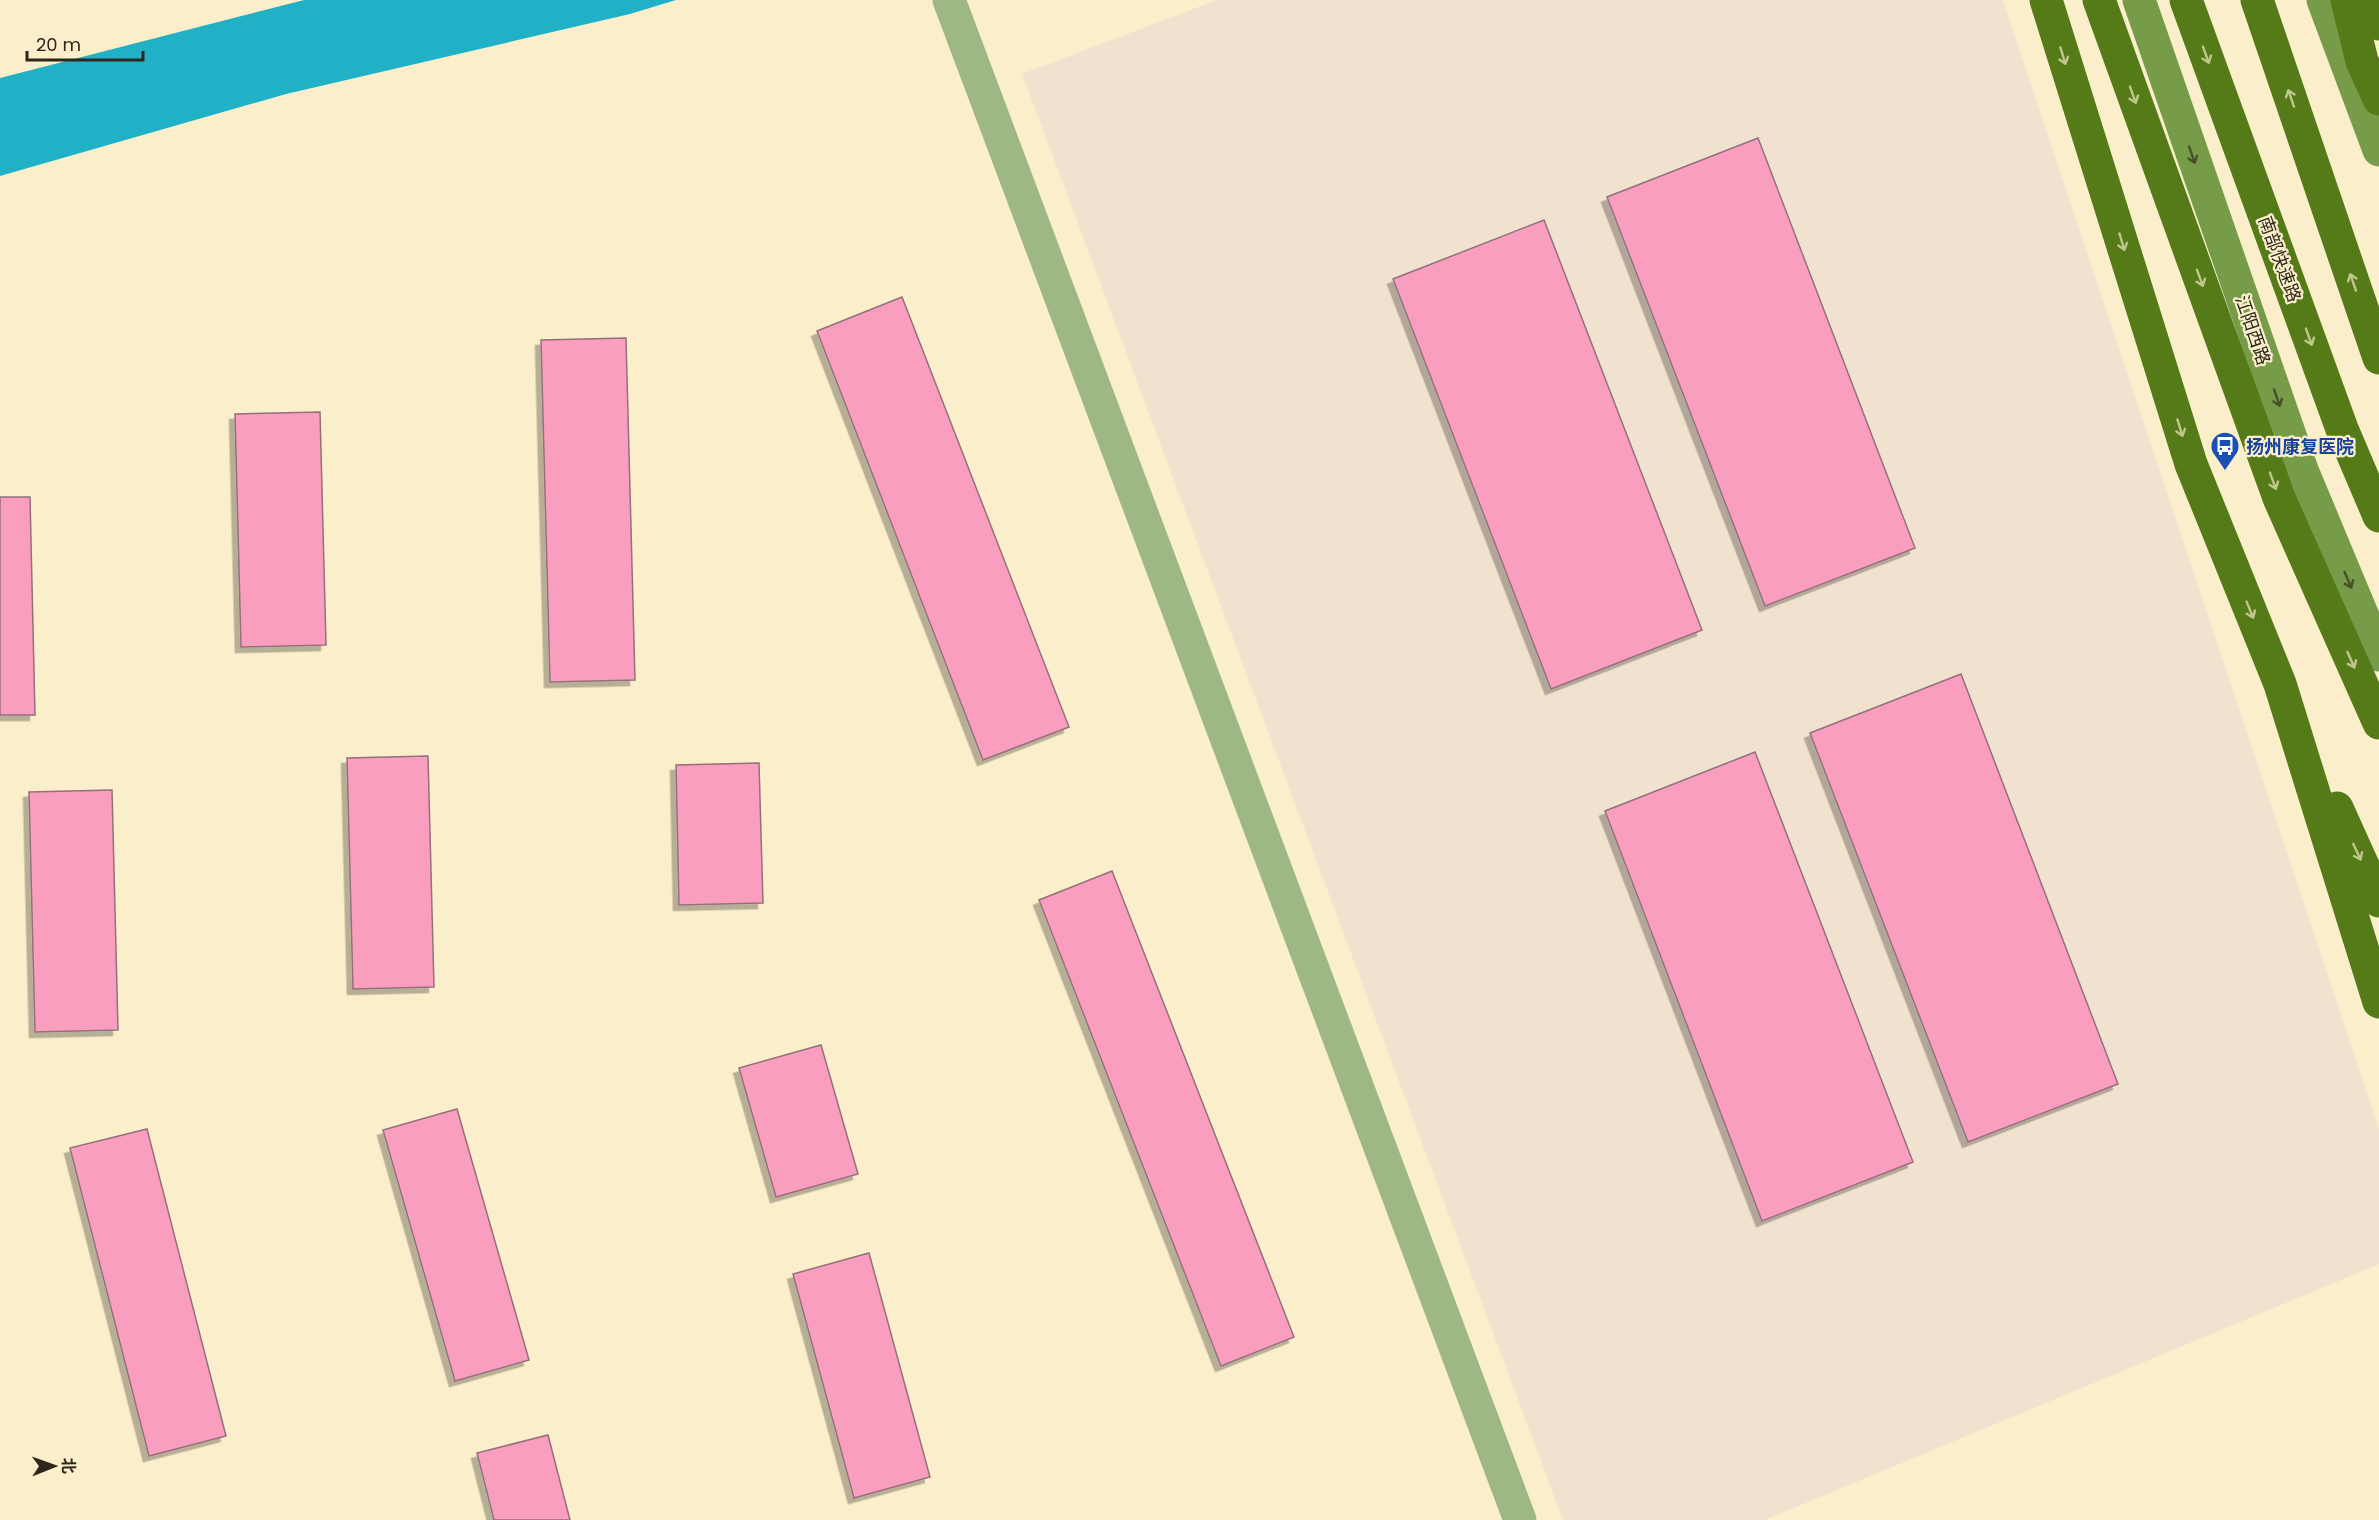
<svg xmlns="http://www.w3.org/2000/svg" width="2379" height="1520" viewBox="0 0 2379 1520" font-family="Poppins,'Noto Sans SC',sans-serif">
<style>
.commercial{fill:#f1e2cf}
.water{fill:#20b1c6}
.building{fill:#fa9ec0;stroke:#93707c;stroke-width:1.5;filter:url(#shadow)}
.lines{fill:none;stroke-linecap:round;stroke-linejoin:round}
.minor{stroke:#9db883;stroke-width:33}
.secondary{stroke:#769c49;stroke-width:33}
.trunk{stroke:#547b18;stroke-width:33}
.oneway{stroke:#c0c68c}
.oneway2{stroke:#46502a}
.labels{text-anchor:middle;dominant-baseline:central;stroke-width:4.5;stroke-linejoin:round;paint-order:stroke}
.street-label{font-size:18px;fill:#2c271a;stroke:#faeecb}
.transit-label{font-size:18px;font-weight:bold;fill:#164399;stroke:#faeecb;text-anchor:start}
</style>
<defs>
<filter id="shadow"><feDropShadow dx="-5.5" dy="5.5" stdDeviation="0" flood-color="#0004"/></filter>
</defs>
<rect width="100%" height="100%" fill="#faeecb"/>
<polygon class="commercial" points="1217,0 2003,0 2379,1129 2379,1264 1765,1520 1563,1520 1022,74"/>
<polygon class="water" points="304,0 676,0 630,14 286,94 0,176 0,78"/>
<g class="building">
<polygon points="1758,138 1915,548 1765,606 1607,197"/>
<polygon points="1544,220 1702,630 1551,689 1393,279"/>
<polygon points="902,297 1069,727 983,760 817,331"/>
<polygon points="626,338 635,680 550,682 541,340"/>
<polygon points="320,412 326,645 241,647 235,414"/>
<polygon points="0,497 30,497 35,715 0,715"/>
<polygon points="1961,674 2118,1084 1968,1142 1810,733"/>
<polygon points="1755,752 1913,1162 1762,1221 1605,811"/>
<polygon points="428,756 434,987 353,989 347,758"/>
<polygon points="759,763 763,903 679,905 676,765"/>
<polygon points="112,790 118,1030 35,1032 29,792"/>
<polygon points="1112,871 1294,1337 1221,1366 1039,900"/>
<polygon points="821,1045 858,1174 776,1197 739,1068"/>
<polygon points="457,1109 529,1360 455,1381 383,1130"/>
<polygon points="147,1129 226,1436 149,1456 70,1148"/>
<polygon points="869,1253 930,1477 854,1498 793,1274"/>
<polygon points="548,1435 570,1520 494,1520 477,1453"/>
</g>
<g class="lines">
<polyline class="minor" points="949,0 1520,1520"/>
<g class="secondary">
<polyline points="2139,0 2302,470 2379,655"/>
<polyline points="2323,0 2379,150"/>
</g>
<g class="trunk">
<polyline points="2046,0 2191,464 2280,684 2379,1002"/>
<polyline points="2099,0 2279,498 2379,723"/>
<polyline points="2186,0 2342,429 2379,516"/>
<polyline points="2257,0 2379,358"/>
<polyline points="2347,0 2362,61 2379,99"/>
<polyline points="2369,0 2379,24"/>
<polyline points="2337,808 2379,901"/>
</g>
</g>
<defs><path id="oneway-shaft" d="M-6 0H5M1.5-3L5.5 0L1.5 3" fill="none" stroke-width="1.6" stroke-linecap="round" stroke-linejoin="round" transform="scale(1.5)"/></defs>
<g class="oneway">
<use href="#oneway-shaft" transform="translate(2206 55) rotate(70)"/>
<use href="#oneway-shaft" transform="translate(2063 56) rotate(73)"/>
<use href="#oneway-shaft" transform="translate(2133 95) rotate(70)"/>
<use href="#oneway-shaft" transform="translate(2291 98) rotate(-109)"/>
<use href="#oneway-shaft" transform="translate(2122 242) rotate(73)"/>
<use href="#oneway-shaft" transform="translate(2200 278) rotate(70)"/>
<use href="#oneway-shaft" transform="translate(2353 282) rotate(-109)"/>
<use href="#oneway-shaft" transform="translate(2309 337) rotate(70)"/>
<use href="#oneway-shaft" transform="translate(2180 428) rotate(73)"/>
<use href="#oneway-shaft" transform="translate(2273 481) rotate(70)"/>
<use href="#oneway-shaft" transform="translate(2250 610) rotate(68)"/>
<use href="#oneway-shaft" transform="translate(2351 660) rotate(66)"/>
<use href="#oneway-shaft" transform="translate(2357 852) rotate(65)"/>
</g>
<g class="oneway2">
<use href="#oneway-shaft" transform="translate(2192 155) rotate(71)"/>
<use href="#oneway-shaft" transform="translate(2277 398) rotate(71)"/>
<use href="#oneway-shaft" transform="translate(2348 580) rotate(67)"/>
</g>
<defs>
<g id="bus-pin" transform="scale(1.5)"><path d="M0 17L-7.5 6A9.5 9.5 0 1 1 7.5 6Z" fill="#1a4fb4" stroke="#faeecb"/><path d="M-5-6H5V4H4V6H2V4H-2V6H-4V4H-5ZM-3.5-4V0h7V-4ZM-3.5 1.2v1.5H-2V1.2ZM2 1.2v1.5H3.5V1.2Z" fill="#fff"/></g>
</defs>
<g fill-rule="evenodd">
<use href="#bus-pin" x="2225" y="446"/>
</g>
<g class="labels">
<g class="street-label">
<text transform="translate(2280 259) rotate(70)">南部快速路</text>
<text transform="translate(2253 330) rotate(71)">江阳西路</text>
</g>
<g class="transit-label">
<text x="2246" y="446">扬州康复医院</text>
</g>
</g>
<g transform="translate(54 1466) rotate(89)" stroke="#faeecb" stroke-width="4.5" paint-order="stroke">
<path d="M0-4.5L10 22L0 15L-10 22Z" fill="#2c271a"/>
<text y="-9" font-size="16" font-weight="bold" text-anchor="middle" fill="#2c271a">北</text>
</g>
<path d="M27 51v9h116v-9" fill="none" stroke="#2c271a" stroke-width="3"/>
<text x="36" y="51" font-size="18" fill="#2c271a" stroke="#faeecb" stroke-width="4.5" paint-order="stroke">20 m</text>
</svg>
